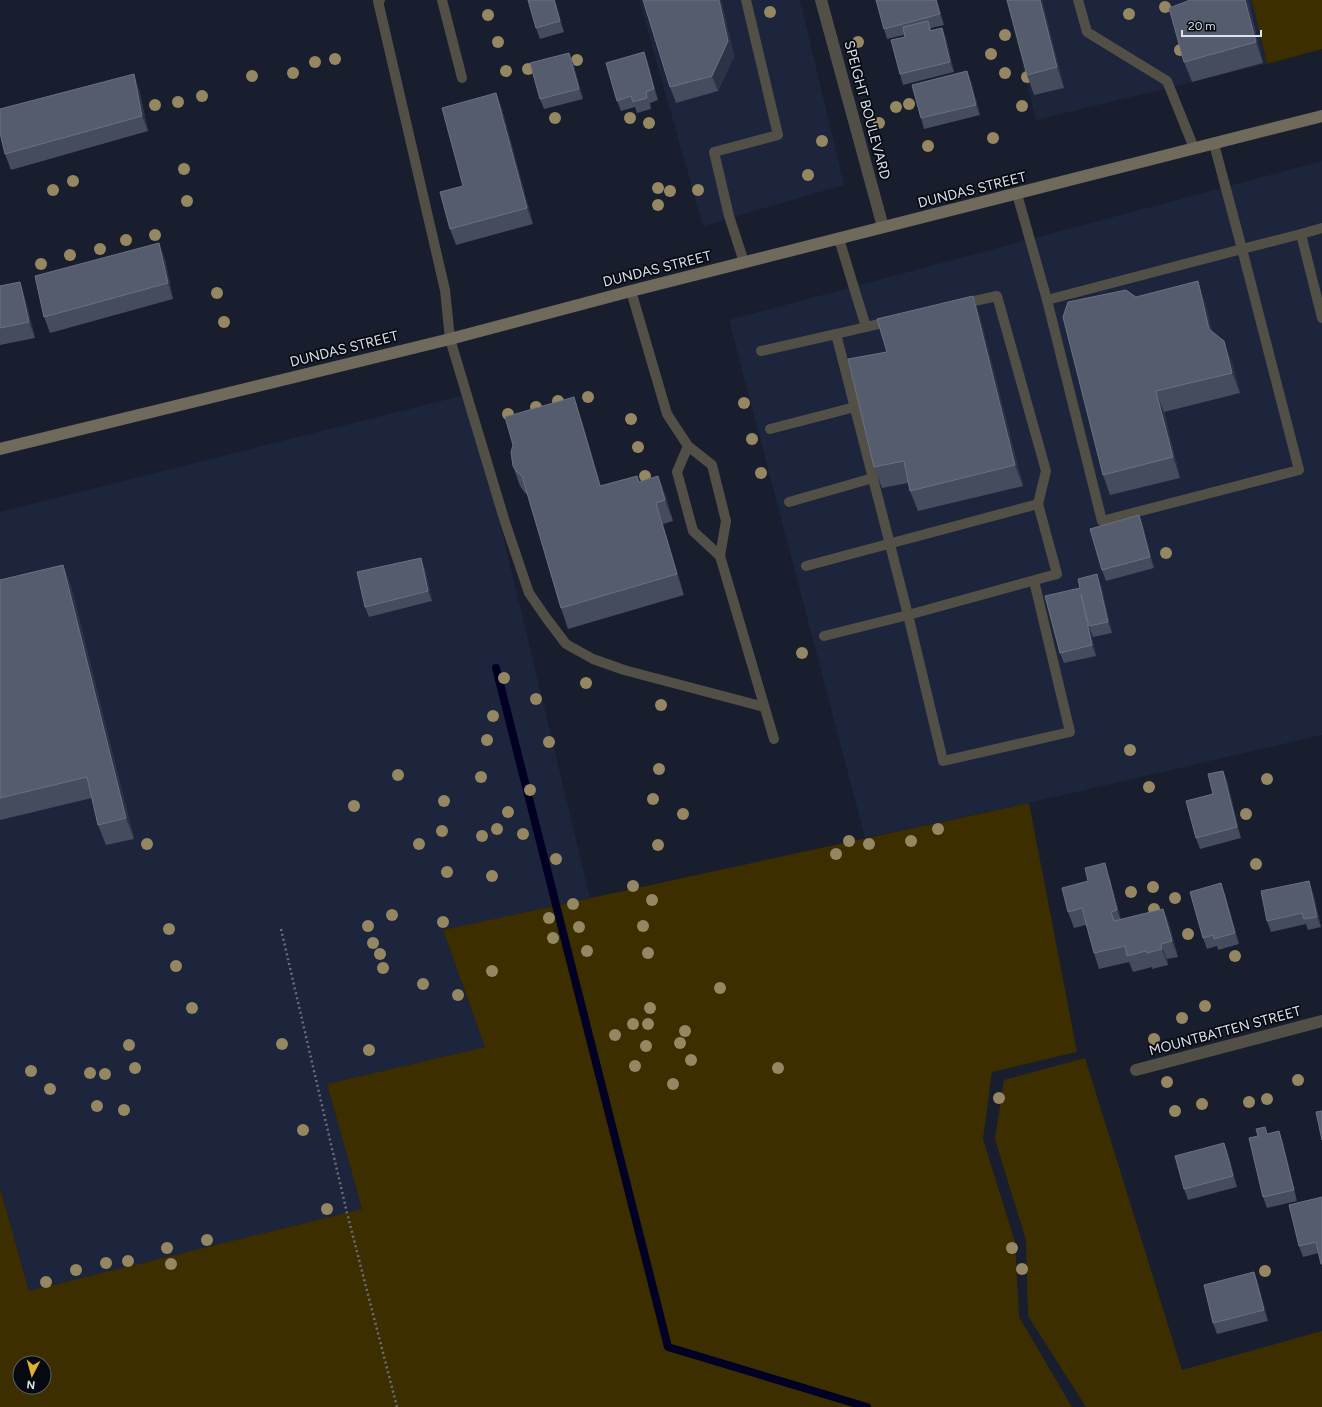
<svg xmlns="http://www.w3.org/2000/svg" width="1322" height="1407" viewBox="0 0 1322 1407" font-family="Figtree,sans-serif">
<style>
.built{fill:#1c253b}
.green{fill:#3d2e00;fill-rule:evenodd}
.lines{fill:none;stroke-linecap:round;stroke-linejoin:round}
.stream{stroke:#010024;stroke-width:8}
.path{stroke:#686e7c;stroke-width:2.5;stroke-dasharray:2 3;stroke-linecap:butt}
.service{stroke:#524f46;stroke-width:10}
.minor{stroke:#524f46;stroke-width:12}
.secondary{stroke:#6f6a5c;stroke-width:12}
.tree{fill:#958762}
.wall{fill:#444c5e}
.shaded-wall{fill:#2c3344}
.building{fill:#555c6d;stroke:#6a7181}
.labels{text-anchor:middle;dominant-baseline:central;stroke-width:3.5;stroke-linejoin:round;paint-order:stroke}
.street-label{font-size:14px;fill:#dce2ed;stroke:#06090f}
</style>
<rect width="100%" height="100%" fill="#181e2e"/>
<g class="built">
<polygon points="639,0 800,0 844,185 703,226"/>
<polygon points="1006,0 1252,0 1267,64 1036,120"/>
<polygon points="1322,161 1322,735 1029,803 865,838 729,320"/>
<polygon points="469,394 590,898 443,930 485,1047 327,1084 362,1209 29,1291 0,1188 0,512"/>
</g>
<g class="green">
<polygon points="1252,0 1322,0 1322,49 1267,64"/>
<path d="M1029 803 1077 1052 992 1072 983 1139 1015 1242 1019 1317 1072 1407H0V1188L29 1291 362 1209 327 1084 485 1047 443 930ZM20 1363H44V1387H20Z"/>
<polygon points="1085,1058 1182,1370 1322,1331 1322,1407 1086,1407 1028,1316 1026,1240 995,1139 1004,1080"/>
</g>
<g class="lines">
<polyline class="stream" points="496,668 668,1347 867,1407"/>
<polyline class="path" points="281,929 347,1213 397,1407"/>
<g class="service">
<polyline points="380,0 378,1 445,290 450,339 505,522 529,593 547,619 566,644 593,659 624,670 764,707"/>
<polyline points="442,0 462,78"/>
<polyline points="1078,0 1087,32 1167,81 1194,148"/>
<polyline points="1214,144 1242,249 1047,300 1102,521 1299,470 1242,249 1301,234 1322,318"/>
<polyline points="1017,194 1047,300"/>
<polyline points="1301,234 1322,228"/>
<polyline points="839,239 866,327 836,334 908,615 943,761 1070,732 1034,581"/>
<polyline points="744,262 729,216 714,152 778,135 746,0"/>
<polyline points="631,291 667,414 688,446 712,465 726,521 720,556 774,739"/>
<polyline points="866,327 891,321"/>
<polyline points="761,351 836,334"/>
<polyline points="770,429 855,407"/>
<polyline points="688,446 677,472 693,531 720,556"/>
<polyline points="789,502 873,478"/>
<polyline points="806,566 1038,504"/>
<polyline points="824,636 908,615 1057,574 1038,504 1046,471 997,296 961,304"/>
</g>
<g class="minor">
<polyline points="821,0 883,227"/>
<polyline points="1136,1070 1322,1021"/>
</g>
<polyline class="secondary" points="0,449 450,339 631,291 1322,116"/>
</g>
<g class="tree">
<circle cx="1165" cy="7" r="6"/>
<circle cx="770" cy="12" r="6"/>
<circle cx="1129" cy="14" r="6"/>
<circle cx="488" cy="15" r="6"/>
<circle cx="1005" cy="35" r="6"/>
<circle cx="498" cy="42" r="6"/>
<circle cx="858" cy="42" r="6"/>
<circle cx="1180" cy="50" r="6"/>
<circle cx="991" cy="54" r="6"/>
<circle cx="335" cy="59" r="6"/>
<circle cx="577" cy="60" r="6"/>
<circle cx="315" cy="62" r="6"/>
<circle cx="528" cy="69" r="6"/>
<circle cx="506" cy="71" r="6"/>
<circle cx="293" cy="73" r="6"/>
<circle cx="1005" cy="73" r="6"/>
<circle cx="252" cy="76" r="6"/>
<circle cx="1027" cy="77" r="6"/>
<circle cx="202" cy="96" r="6"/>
<circle cx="178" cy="102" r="6"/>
<circle cx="909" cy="104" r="6"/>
<circle cx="155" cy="105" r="6"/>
<circle cx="1022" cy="106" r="6"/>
<circle cx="896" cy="107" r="6"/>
<circle cx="555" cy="118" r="6"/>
<circle cx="630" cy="118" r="6"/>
<circle cx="649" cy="123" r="6"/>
<circle cx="879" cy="123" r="6"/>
<circle cx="993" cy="138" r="6"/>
<circle cx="822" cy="141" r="6"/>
<circle cx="928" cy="146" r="6"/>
<circle cx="184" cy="169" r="6"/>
<circle cx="808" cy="175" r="6"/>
<circle cx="73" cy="181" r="6"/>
<circle cx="658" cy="188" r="6"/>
<circle cx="53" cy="190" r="6"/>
<circle cx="698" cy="190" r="6"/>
<circle cx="670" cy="191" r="6"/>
<circle cx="187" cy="201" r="6"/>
<circle cx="658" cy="205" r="6"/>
<circle cx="155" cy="235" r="6"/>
<circle cx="126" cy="240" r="6"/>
<circle cx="100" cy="249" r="6"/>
<circle cx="70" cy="255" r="6"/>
<circle cx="41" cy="264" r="6"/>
<circle cx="217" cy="293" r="6"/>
<circle cx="224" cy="322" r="6"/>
<circle cx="588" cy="397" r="6"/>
<circle cx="558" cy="401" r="6"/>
<circle cx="744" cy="403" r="6"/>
<circle cx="536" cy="407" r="6"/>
<circle cx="508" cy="414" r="6"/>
<circle cx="631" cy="419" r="6"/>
<circle cx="752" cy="439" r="6"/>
<circle cx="638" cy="447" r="6"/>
<circle cx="761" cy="473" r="6"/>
<circle cx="645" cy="476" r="6"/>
<circle cx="1166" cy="553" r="6"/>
<circle cx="802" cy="653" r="6"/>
<circle cx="504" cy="678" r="6"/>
<circle cx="586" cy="683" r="6"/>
<circle cx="536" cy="699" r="6"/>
<circle cx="661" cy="705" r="6"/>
<circle cx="493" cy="716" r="6"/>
<circle cx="487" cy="740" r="6"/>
<circle cx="549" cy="742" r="6"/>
<circle cx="1130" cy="750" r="6"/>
<circle cx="659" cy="769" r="6"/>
<circle cx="398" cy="775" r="6"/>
<circle cx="481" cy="777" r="6"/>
<circle cx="1267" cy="779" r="6"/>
<circle cx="1149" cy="787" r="6"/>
<circle cx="530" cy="790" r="6"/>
<circle cx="653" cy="799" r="6"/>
<circle cx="444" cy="801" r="6"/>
<circle cx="354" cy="806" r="6"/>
<circle cx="508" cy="812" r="6"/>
<circle cx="683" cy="814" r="6"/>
<circle cx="1246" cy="814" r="6"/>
<circle cx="497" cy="829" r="6"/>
<circle cx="938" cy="829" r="6"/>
<circle cx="442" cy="831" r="6"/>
<circle cx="523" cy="834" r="6"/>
<circle cx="482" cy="836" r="6"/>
<circle cx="849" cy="841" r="6"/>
<circle cx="911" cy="841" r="6"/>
<circle cx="147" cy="844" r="6"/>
<circle cx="419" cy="844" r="6"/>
<circle cx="869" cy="844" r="6"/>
<circle cx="658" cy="845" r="6"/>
<circle cx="836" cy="854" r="6"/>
<circle cx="556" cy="859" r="6"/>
<circle cx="1256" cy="864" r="6"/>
<circle cx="447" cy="872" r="6"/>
<circle cx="492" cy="876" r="6"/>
<circle cx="633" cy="886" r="6"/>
<circle cx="1153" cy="887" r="6"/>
<circle cx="1131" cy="892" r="6"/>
<circle cx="1175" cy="898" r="6"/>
<circle cx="652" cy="900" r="6"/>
<circle cx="573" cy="904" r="6"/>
<circle cx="1154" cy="909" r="6"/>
<circle cx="392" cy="915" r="6"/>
<circle cx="549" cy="918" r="6"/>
<circle cx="443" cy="922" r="6"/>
<circle cx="368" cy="926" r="6"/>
<circle cx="643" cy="926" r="6"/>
<circle cx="579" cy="927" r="6"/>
<circle cx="169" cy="929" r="6"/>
<circle cx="1188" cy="934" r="6"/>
<circle cx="553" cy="938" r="6"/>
<circle cx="373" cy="943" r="6"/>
<circle cx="587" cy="951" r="6"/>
<circle cx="648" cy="953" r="6"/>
<circle cx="380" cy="954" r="6"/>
<circle cx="1235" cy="956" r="6"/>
<circle cx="176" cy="966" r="6"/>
<circle cx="383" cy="968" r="6"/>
<circle cx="492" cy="971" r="6"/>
<circle cx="423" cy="984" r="6"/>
<circle cx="720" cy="988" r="6"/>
<circle cx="458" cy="995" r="6"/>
<circle cx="1205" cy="1006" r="6"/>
<circle cx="192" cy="1008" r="6"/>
<circle cx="650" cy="1008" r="6"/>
<circle cx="1182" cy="1018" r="6"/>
<circle cx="633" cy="1024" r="6"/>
<circle cx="648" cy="1024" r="6"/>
<circle cx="685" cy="1031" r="6"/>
<circle cx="615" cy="1035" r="6"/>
<circle cx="1154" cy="1039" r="6"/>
<circle cx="680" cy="1043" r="6"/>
<circle cx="282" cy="1044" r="6"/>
<circle cx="129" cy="1045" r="6"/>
<circle cx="646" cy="1046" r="6"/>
<circle cx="369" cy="1050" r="6"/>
<circle cx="691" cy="1060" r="6"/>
<circle cx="635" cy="1066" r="6"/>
<circle cx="135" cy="1068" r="6"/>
<circle cx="778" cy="1068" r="6"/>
<circle cx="31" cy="1071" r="6"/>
<circle cx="90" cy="1073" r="6"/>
<circle cx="105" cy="1074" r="6"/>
<circle cx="1298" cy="1080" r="6"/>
<circle cx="1167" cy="1082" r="6"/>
<circle cx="673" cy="1084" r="6"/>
<circle cx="50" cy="1089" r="6"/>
<circle cx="999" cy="1098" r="6"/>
<circle cx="1267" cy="1099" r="6"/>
<circle cx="1249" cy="1102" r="6"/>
<circle cx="1202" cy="1104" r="6"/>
<circle cx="97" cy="1106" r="6"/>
<circle cx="124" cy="1110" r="6"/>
<circle cx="1175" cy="1111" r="6"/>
<circle cx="303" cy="1130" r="6"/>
<circle cx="327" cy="1209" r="6"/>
<circle cx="207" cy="1240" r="6"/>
<circle cx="167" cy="1248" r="6"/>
<circle cx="1012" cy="1248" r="6"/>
<circle cx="128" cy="1261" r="6"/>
<circle cx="106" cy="1263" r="6"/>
<circle cx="171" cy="1264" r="6"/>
<circle cx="1022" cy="1269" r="6"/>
<circle cx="76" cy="1270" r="6"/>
<circle cx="1265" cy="1271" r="6"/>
<circle cx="46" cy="1282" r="6"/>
</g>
<g class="wall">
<polygon points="528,0 555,0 564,32 540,39 536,28"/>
<polygon points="643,0 721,0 734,56 718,91 676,103 670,87"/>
<polygon points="876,0 937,0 944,25 931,28 931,30 942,28 946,38 954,72 903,85 900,74 905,37 904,35 887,39 884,29"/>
<polygon points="1042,0 1064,88 1034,95 1027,75"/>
<polygon points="1248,0 1263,63 1192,82 1184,62 1188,1"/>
<polygon points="644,52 648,63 658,100 650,103 651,109 637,113 635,107 621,111 617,101"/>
<polygon points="573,63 583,99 544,109 540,99"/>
<polygon points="971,81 980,115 924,129 921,118"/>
<polygon points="139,89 148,131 11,170 5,154"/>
<polygon points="496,93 502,109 533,224 456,245 450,229 463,186"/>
<polygon points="165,259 173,299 50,333 44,317"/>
<polygon points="20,282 25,298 35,338 0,345 0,286"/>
<polygon points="973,296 980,317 1023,486 918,511 910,491 908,483 882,488 874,467 887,352"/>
<polygon points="1136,297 1205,302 1212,332 1232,362 1240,393 1164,412 1180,478 1110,495 1103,475"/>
<polygon points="581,418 601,486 637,476 639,482 658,476 666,497 673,521 663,524 684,595 568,629 561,608 528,495 525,493 520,486 513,466"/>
<polygon points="1139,515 1143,526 1154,568 1106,581 1102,570"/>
<polygon points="63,565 71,586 134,839 106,845 98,825 92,798 0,820 0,580"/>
<polygon points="425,568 432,601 369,617 365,607"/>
<polygon points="1101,585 1112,633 1093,637 1090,629 1096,656 1064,663 1060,653"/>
<polygon points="1223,771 1227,781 1241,838 1200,849 1196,838"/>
<polygon points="1110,879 1121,920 1163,909 1169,924 1178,957 1167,959 1168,965 1152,969 1152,967 1133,972 1129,962 1099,969 1094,953 1086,925 1074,928 1068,912"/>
<polygon points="1313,892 1321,927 1308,930 1306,924 1271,932 1267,921"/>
<polygon points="1225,894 1239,944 1218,950 1217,946 1207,949 1203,938"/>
<polygon points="1279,1131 1283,1142 1297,1201 1267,1208 1263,1197 1267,1134"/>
<polygon points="1224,1143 1228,1153 1237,1187 1188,1200 1184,1189"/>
<polygon points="1322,1197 1322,1266 1319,1253 1303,1257 1299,1246"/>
<polygon points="1254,1272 1258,1283 1268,1321 1217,1334 1213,1323"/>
</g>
<g class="shaded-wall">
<polygon points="554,0 555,0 564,32 560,21"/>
<polygon points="719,0 721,0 734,56 718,91 712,76"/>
<polygon points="936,0 937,0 944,25 940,14"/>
<polygon points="1040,0 1042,0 1064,88 1057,67"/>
<polygon points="1245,0 1248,0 1263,63 1256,42"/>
<polygon points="942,28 946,38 954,72 950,62"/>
<polygon points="644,52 648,63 658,100 654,89"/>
<polygon points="569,53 573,63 583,99 579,89"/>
<polygon points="967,71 971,81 980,115 976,105"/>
<polygon points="134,74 139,89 148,131 142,116"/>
<polygon points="496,93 502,109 533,224 527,208"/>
<polygon points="159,243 165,259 173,299 168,283"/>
<polygon points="1198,281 1205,302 1217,350 1209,329"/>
<polygon points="20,282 25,298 35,338 29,322"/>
<polygon points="973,296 980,317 1023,486 1015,465"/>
<polygon points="1224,341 1232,362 1240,393 1232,373"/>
<polygon points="1156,391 1164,412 1180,478 1173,457"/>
<polygon points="574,397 581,418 607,507 600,486"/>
<polygon points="658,476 666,497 673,521 665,500"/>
<polygon points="656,503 663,524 684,595 677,574"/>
<polygon points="1139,515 1143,526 1154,568 1150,557"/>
<polygon points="421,558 425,568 432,601 428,591"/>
<polygon points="63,565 71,586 134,839 126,818"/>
<polygon points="1097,574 1101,585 1112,633 1108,622"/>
<polygon points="1081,594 1090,629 1096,656 1092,645"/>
<polygon points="1223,771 1227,781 1241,838 1237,827"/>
<polygon points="1105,863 1110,879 1123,926 1117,910"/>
<polygon points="1309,881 1313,892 1321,927 1317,917"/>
<polygon points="1221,883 1225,894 1239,944 1235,933"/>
<polygon points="1163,909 1169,924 1178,957 1172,941"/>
<polygon points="1161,944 1167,959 1168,965 1162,949"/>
<polygon points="1279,1131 1283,1142 1297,1201 1294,1190"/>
<polygon points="1224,1143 1228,1153 1237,1187 1233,1176"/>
<polygon points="1254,1272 1258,1283 1268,1321 1264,1310"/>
</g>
<g class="building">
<polygon points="528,0 554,0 560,21 536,28"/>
<polygon points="643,0 719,0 728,41 712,76 670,87"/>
<polygon points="876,0 936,0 940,14 884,29"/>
<polygon points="1007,0 1040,0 1057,67 1027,75"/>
<polygon points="1188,0 1245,0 1256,42 1184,62 1169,8 1188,1"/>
<polygon points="928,21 930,31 942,28 950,62 900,74 891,40 905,37 903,27"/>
<polygon points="644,52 654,89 646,92 647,98 633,102 631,96 617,101 606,63"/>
<polygon points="569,53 579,89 540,99 530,63"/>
<polygon points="967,71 976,105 921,118 912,85"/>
<polygon points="134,74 142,116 5,154 0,133 0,109"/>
<polygon points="496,93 527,208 450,229 440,192 463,186 442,108"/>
<polygon points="159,243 168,283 44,317 35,276"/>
<polygon points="1198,281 1209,329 1224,341 1232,373 1156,391 1173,457 1103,475 1063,317 1068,302 1126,290 1136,297"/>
<polygon points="20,282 29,322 0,328 0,286"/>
<polygon points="973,296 1015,465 910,491 904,461 874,467 848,359 887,352 877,319"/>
<polygon points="574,397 600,486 637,476 639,482 658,476 665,500 656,503 677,574 561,608 522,476 517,472 513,466 511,452 513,445 505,417"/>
<polygon points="1139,515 1150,557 1102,570 1090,529"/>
<polygon points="421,558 428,591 365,607 357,572"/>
<polygon points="63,565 126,818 98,825 87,777 0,798 0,580"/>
<polygon points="1097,574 1108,622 1089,626 1081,594 1092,645 1060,653 1045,596 1080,588 1078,579"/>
<polygon points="1223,771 1237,827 1196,838 1186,801 1213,794 1208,774"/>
<polygon points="1105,863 1117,910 1111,912 1114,921 1163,909 1172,941 1161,944 1162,949 1147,953 1146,951 1127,956 1125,946 1094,953 1082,908 1068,912 1062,888 1088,881 1085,868"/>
<polygon points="1309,881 1317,917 1304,919 1302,913 1267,921 1261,891"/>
<polygon points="1221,883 1235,933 1214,939 1213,935 1203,938 1190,892"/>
<polygon points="1322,1111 1322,1140 1316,1112"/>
<polygon points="1265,1127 1267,1134 1279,1131 1294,1190 1263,1197 1249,1138 1258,1136 1256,1129"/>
<polygon points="1224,1143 1233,1176 1184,1189 1175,1156"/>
<polygon points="1322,1197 1322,1264 1321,1264 1316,1242 1299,1246 1289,1205"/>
<polygon points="1254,1272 1264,1310 1213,1323 1204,1285"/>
</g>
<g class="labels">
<g class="street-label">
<text transform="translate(867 110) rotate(75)">SPEIGHT BOULEVARD</text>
<text transform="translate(972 190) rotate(-14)">DUNDAS STREET</text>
<text transform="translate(657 269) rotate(-14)">DUNDAS STREET</text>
<text transform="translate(344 349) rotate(-14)">DUNDAS STREET</text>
<text transform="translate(1225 1031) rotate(-15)">MOUNTBATTEN STREET</text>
</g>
</g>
<g transform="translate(32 1375) rotate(186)"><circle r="19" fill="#06090f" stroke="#5c6068"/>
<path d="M0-3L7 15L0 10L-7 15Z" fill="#ddb133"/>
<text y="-6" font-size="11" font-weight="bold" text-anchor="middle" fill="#dce2ed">N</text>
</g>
<path d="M1182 30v6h79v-6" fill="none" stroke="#dce2ed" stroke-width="2"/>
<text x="1188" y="30" font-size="12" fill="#dce2ed" stroke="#06090f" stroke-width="3" paint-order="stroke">20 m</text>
</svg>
